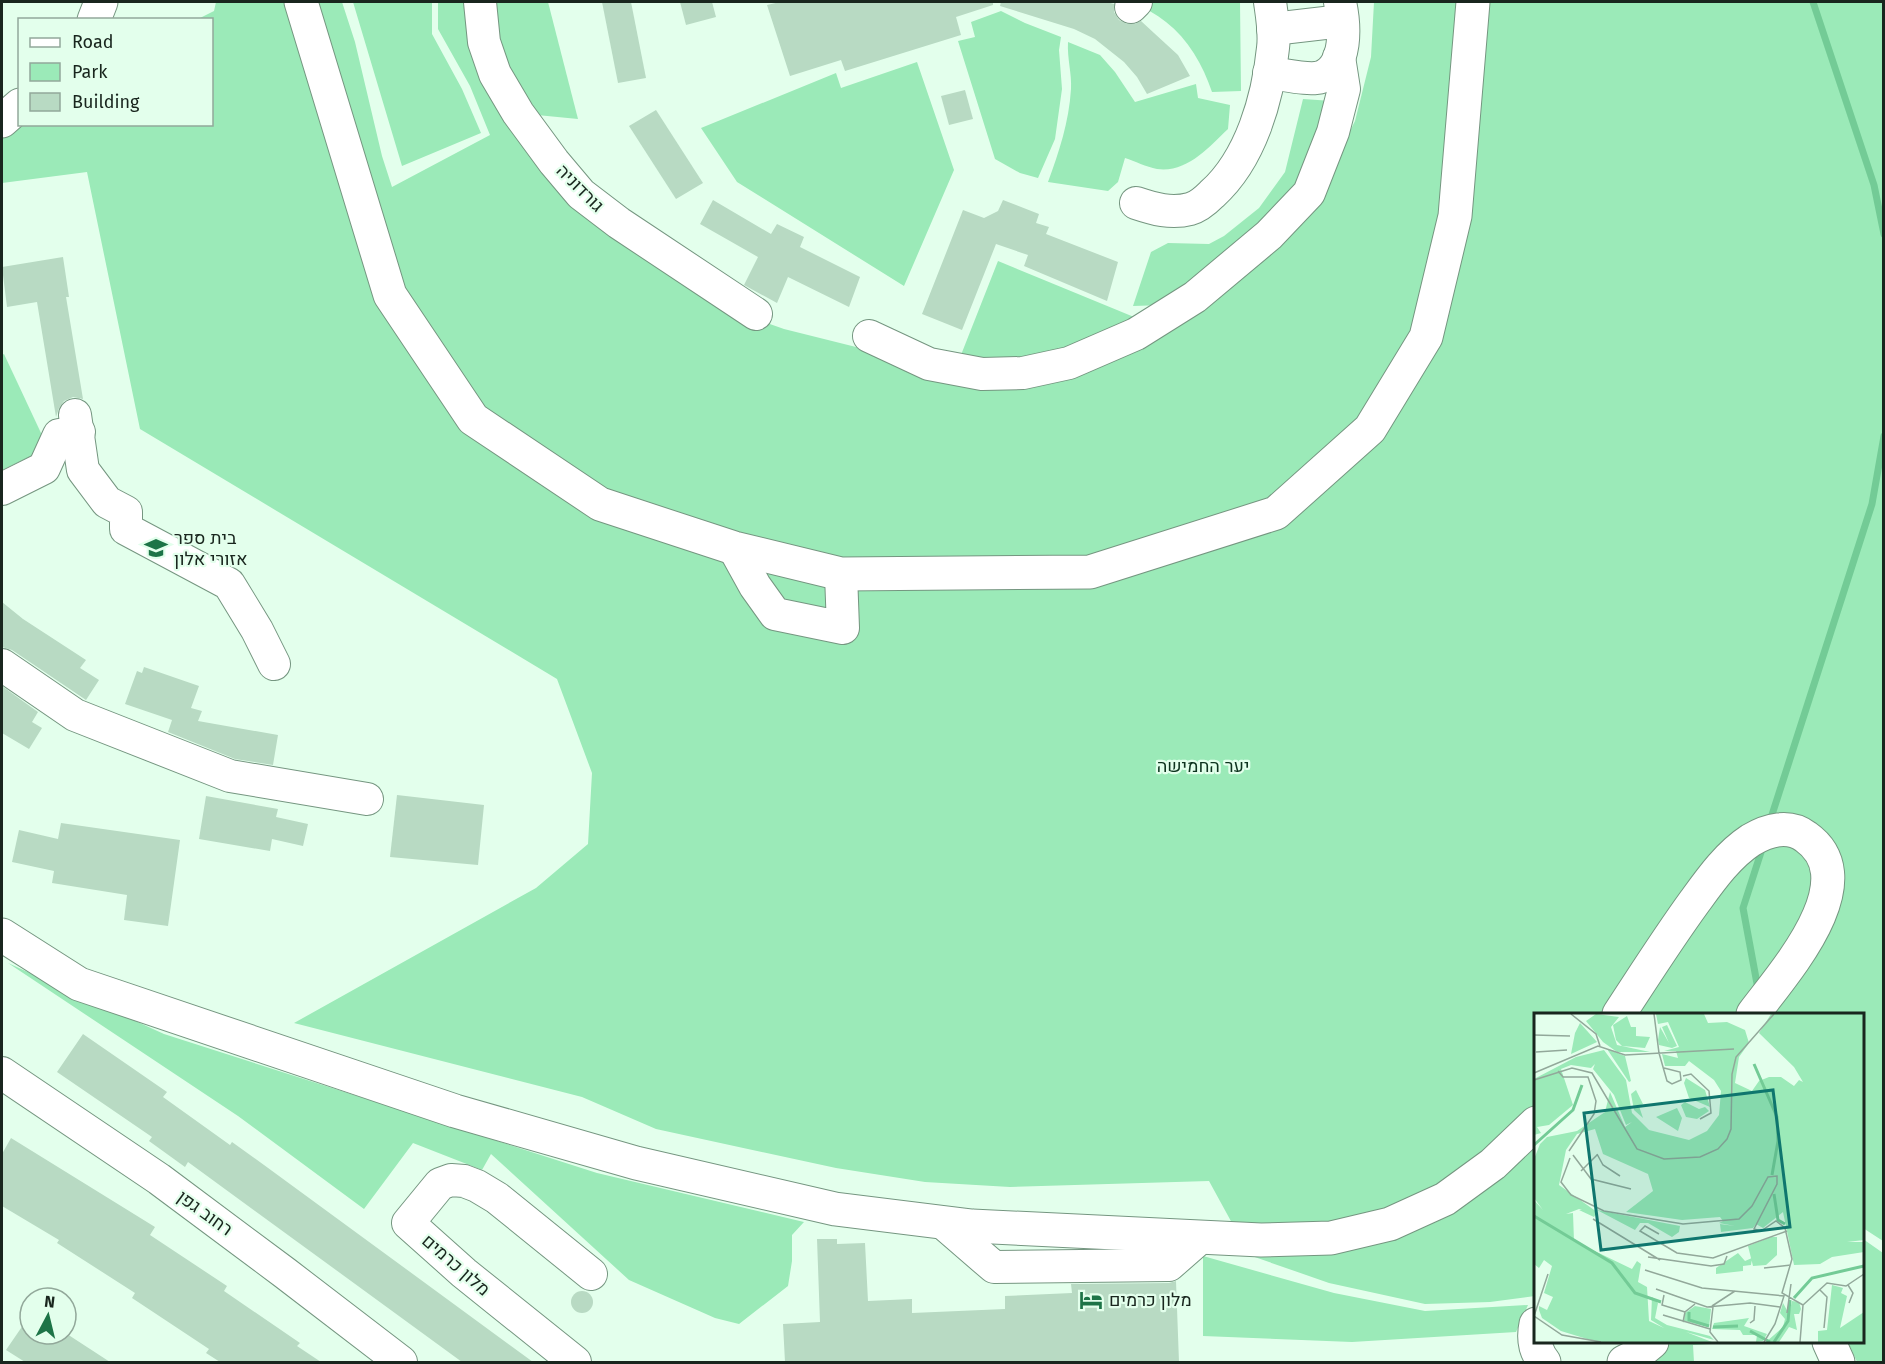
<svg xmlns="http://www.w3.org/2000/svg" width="1885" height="1364" viewBox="0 0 1885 1364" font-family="'Fira Sans',Heebo,sans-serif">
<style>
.green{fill:#9beab8}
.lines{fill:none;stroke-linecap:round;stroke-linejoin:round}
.stream{stroke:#73cb96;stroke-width:7}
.building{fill:#b8dac3}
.minor-casing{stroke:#759680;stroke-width:34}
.major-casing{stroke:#759680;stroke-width:35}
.minor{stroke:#fff;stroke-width:32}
.major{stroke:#fff;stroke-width:33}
.labels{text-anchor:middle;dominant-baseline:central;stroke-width:4.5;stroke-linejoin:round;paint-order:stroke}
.street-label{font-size:18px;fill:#19261e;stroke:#e3ffec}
.poi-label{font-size:18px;fill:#19261e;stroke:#e3ffec;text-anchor:start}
.park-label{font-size:18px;fill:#0d331e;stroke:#e3ffec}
.inset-river{fill:none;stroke:#73cb96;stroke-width:3}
.inset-road{fill:none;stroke:#92a89a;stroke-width:1.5}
.view{fill:#0f766e;fill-opacity:0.15;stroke:#0f766e;stroke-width:3}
.inset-edge{fill:none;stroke:#19261e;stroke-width:3}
</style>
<rect width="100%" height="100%" fill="#e3ffec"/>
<g class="green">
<polygon points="216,2 342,2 355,42 382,156 392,187 490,135 470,86 438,29 438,2 465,2 473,56 514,135 543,169 713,304 784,329 880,353 1087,367 1327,177 1355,121 1371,57 1374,2 1883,2 1883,1241 1863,1228 1862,1014 1536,1014 1535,1296 1490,1302 1425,1304 1329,1283 1246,1254 1238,1234 1209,1181 1010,1187 925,1182 836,1168 656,1129 582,1097 294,1023 536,888 588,844 592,773 557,679 140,429 87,172 2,183 2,117 20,124 212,124 212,20 198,19 214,11"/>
<polygon points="353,2 432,2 432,34 462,89 481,133 402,166"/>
<polygon points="493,2 548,2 578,119 537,115 511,80 496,31"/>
<path d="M1134 2H1240L1241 91 1212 92C1203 65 1188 39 1166 22 1156 14 1144 8 1134 2Z"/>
<polygon points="1001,11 1025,23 1061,37 1059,50 1062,89 1055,139 1038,178 1020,173 995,159 958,41 975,37 971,22"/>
<path d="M1068 42 1100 55 1115 72 1135 102 1196 84 1198 98 1230 105 1228 129C1208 148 1187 173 1157 169 1146 167 1135 161 1125 158L1118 182 1108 191 1048 182C1059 152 1069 122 1071 89 1072 74 1067 58 1068 42Z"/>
<polygon points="917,62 954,170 904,286 737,182 701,128 836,73 841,88"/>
<polygon points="1303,99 1332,101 1297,189 1268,224 1165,305 1133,306 1151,252 1168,243 1209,244 1224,236 1259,208 1285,172"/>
<polygon points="998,261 1134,317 1120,328 1062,355 1002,366 959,360"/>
<polygon points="4,354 48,448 2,470 2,355"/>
<polygon points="8,963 164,1034 597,1173 804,1222 792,1235 792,1261 788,1286 739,1324 715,1318 629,1280 491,1154 482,1170 413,1143 364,1209 238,1116"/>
<polygon points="1863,1239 1883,1253 1883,1362 1857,1362 1848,1342 1862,1342"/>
<polygon points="1203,1256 1334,1293 1425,1311 1528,1305 1516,1332 1352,1342 1203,1336"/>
<polygon points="1673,1342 1744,1342 1693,1345 1694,1362 1646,1362"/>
</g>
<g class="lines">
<g class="stream">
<polyline points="1813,2 1874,185 1884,234"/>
<polyline points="1770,821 1872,504 1884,436"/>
<polyline points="1758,989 1743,908 1763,846"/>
</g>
</g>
<g class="building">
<polygon points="602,2 631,2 646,78 618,83"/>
<polygon points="680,2 712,2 716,17 686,25"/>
<polygon points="780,2 993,2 993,5 956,17 961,35 845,71 841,60 790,76 767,5"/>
<polygon points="1001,2 1107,2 1114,4 1114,12 1119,20 1127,24 1135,24 1141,21 1154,33 1178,55 1190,76 1147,94 1137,77 1124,62 1095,39 1074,29 1000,6"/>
<polygon points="965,90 973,119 949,125 941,96"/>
<polygon points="656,110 703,183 676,199 629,126"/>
<polygon points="713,200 771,234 777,224 804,237 800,247 860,277 849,307 788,277 777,303 744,285 758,257 700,224"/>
<polygon points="1003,200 1039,214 1036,223 1049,227 1046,234 1118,262 1107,301 1024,266 1028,255 996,244 962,330 922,314 963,210 984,218 998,211"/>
<polygon points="63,257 69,297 66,297 83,399 73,397 64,401 59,408 56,417 37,302 7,307 2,267"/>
<polygon points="2,602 23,619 86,660 80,668 99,680 86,700 12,650 2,647"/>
<polygon points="144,667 199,686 191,708 202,711 198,721 278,735 273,765 235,759 168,732 172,720 125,704 137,671 142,673"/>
<polygon points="2,686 38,712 32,722 42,728 29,749 2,733"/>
<polygon points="397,795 484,805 478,865 390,857"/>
<polygon points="206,796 278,809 276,817 308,824 303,846 272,839 270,851 199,839"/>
<polygon points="61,823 180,840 168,926 124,920 127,895 52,883 54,871 12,862 19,830 58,839"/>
<polygon points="83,1034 167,1092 163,1097 230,1145 232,1142 264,1165 533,1362 462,1362 188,1162 185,1167 149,1141 152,1137 57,1072"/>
<polygon points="11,1138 155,1227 150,1235 227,1286 224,1291 300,1343 297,1346 321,1362 220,1362 206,1353 209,1349 132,1298 135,1293 57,1243 59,1240 2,1206 2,1154"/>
<polygon points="817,1239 837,1239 837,1244 865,1243 868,1301 912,1299 912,1313 1005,1309 1005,1296 1072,1293 1071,1284 1169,1283 1176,1281 1179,1362 785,1362 783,1324 820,1322"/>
<circle cx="582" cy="1302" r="11"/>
<polygon points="30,1315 30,1334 67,1334 110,1362 25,1362 6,1350"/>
</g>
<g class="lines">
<g class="minor-casing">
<g id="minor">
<polyline points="480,2 484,42 495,74 518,113 554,162 581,194 619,223 756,314"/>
<polyline points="1131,7 1136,2"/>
<polyline points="1273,29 1342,21"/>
<path d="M1269 73C1282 74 1309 81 1321 77 1348 67 1345 25 1340 2"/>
<path d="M1136 203C1154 209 1171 214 1190 209 1198 207 1206 200 1212 194 1251 159 1268 98 1273 48 1275 33 1272 16 1270 2"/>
<polyline points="869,336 929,364 982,374 1023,373 1069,363 1136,334 1195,297 1269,235 1309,193 1333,132 1344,89 1339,57"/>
<polyline points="75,415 83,470 107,502 126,512 126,529 229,584 257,630 274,664"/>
<polyline points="2,489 44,468 59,435 79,432"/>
<polyline points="734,548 755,586 775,614 843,628 841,574"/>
<polyline points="2,665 75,715 230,776 367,799"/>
<polyline points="2,1073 159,1179 285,1273 401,1362"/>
<polyline points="943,1223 994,1267 1169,1265 1201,1237"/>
<polyline points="575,1362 464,1273 408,1223 440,1184 451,1180 464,1181 477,1186 497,1198 591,1274"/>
</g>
</g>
<g class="major-casing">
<g id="major">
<polyline points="301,2 390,295 473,419 600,504 734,548 841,574 1090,572 1276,513 1370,429 1426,337 1455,216 1473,2"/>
<polyline points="94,20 101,2"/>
<polyline points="2,121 20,105"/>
<polyline points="2,935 79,984 455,1111 636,1163 835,1209 972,1226 1261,1240 1331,1238 1390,1224 1445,1199 1493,1164 1536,1123"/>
<path d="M1619 1014C1644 976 1668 938 1695 901 1711 879 1728 855 1751 840 1768 830 1789 824 1806 837 1868 881 1781 976 1753 1014"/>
<path d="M1536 1324C1533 1338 1535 1351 1544 1362"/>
<polyline points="1829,1342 1838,1362"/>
<polyline points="1624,1362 1634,1357 1652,1342"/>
</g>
</g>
<use href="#minor" class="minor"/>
<use href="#major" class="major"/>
</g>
<defs>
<g id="school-bare" transform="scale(1.8)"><path d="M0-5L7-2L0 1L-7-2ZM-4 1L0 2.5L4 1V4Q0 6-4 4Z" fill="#1d7447" stroke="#e3ffec" stroke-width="2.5" paint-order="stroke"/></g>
<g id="hotel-bare" transform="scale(1.8)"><path d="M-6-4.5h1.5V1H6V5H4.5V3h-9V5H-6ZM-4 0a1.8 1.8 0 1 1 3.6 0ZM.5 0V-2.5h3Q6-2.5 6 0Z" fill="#1d7447" stroke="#e3ffec" stroke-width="2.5" paint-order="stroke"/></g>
</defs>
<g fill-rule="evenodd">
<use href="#school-bare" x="156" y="548"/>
<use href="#hotel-bare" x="1091" y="1300"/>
</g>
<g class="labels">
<g class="street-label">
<text transform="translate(580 188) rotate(45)">גורדוניה</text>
<text transform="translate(205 1213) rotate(36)">רחוב גפן</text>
<text transform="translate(456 1265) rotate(41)">מלון כרמים</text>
</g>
<g class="poi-label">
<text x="174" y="538">בית ספר<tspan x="174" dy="21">אזורי אלון</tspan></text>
<text x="1109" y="1300">מלון כרמים</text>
</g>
<g class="park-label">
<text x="1203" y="766">יער החמישה</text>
</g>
</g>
<g transform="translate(1534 1013)">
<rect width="330" height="330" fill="#e3ffec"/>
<path d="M62 1 85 4 77 14 83 32 116 39H83L69 29 52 8ZM122 1H170L174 10 193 9 211 17 215 30 205 44 201 70 218 78 225 68 235 64H247L260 73 265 67 269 69 260 54 225 20 237 1H330V227L313 229H330V239L298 244 286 251 260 252 249 199 229 215 222 211 219 215 187 219 186 211 201 213 185 210 189 208 186 204 148 207 92 199 119 178 114 161 69 141 61 116 43 121 32 137 25 172 63 199 60 204 45 197 48 196H45L32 201 39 200 40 228 98 256 103 248 107 251 104 269 113 274 115 308 130 315 117 307 118 284 124 290 121 305 133 312 176 323 180 327 152 319 178 329H63L27 318 8 305 5 297V293L13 297 19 284 10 280 18 253 10 247 5 255 0 251V187L9 197 0 185V146L6 131 13 124 43 118 71 99 76 79 91 114 98 109 92 112 80 82 59 56 61 51 57 55 37 52 27 56 39 92 15 112 3 114 7 120 0 122V66L42 44 70 37 92 67 98 100 115 117 155 127 173 118 185 102 187 78 180 67 155 48 151 53H131L128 41 144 45 142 38H130L145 34 134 9 124 11ZM93 3 97 14H102V23L116 24 111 35 88 33 82 27 79 12ZM46 10 63 29 37 41 41 20ZM133 12 143 33 138 35 125 32 124 27 126 14 135 30 128 14ZM73 36 91 43 97 68 95 69ZM152 65 171 77 176 94 155 85 150 70ZM102 77 109 91 105 93 109 105 100 97 97 81ZM151 89 165 96 171 94 175 98 163 106 152 104 147 92ZM143 95 148 105 144 118 122 104ZM63 197 146 213 145 219 138 224 114 210H106L101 217ZM237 224H243V242L232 252 219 253 214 233ZM204 240 211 248 218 245 217 252 209 253V258L182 261V255ZM298 272 309 275 307 280 313 283 306 315 330 299V329H284V318L293 317ZM258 288 265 289 267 296 265 301H260L263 317 255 314 245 329H232L249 314 251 306 246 300 249 290 255 301ZM161 293 177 296 175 314 150 308 151 300ZM215 305 210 313 233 321 229 328 222 329 223 322H209L206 317 178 316 180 310Z" fill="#9beab8"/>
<path class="inset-river" d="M220 51 243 104 244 128 238 162M0 132 39 97 48 72M240 181 244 207 251 211M0 203 78 250 101 280 127 289M260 285 278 265 330 253M155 299V307L175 313M179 314 204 313M216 318 236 329M240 329 254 308 256 287"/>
<path class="inset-road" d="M37 1 62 21 66 33M120 1 125 40 133 68 138 71 147 67 146 59 130 55M0 22 36 23M2 39 33 37M24 58 29 64H54L62 88 60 101 35 138M0 60 64 33 91 42 200 36M149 63 157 61 175 78 177 100 166 106M0 67 38 55 58 60 103 136 130 146 166 144 184 136 193 126 197 116 198 61 202 44 240 1M63 141 69 152 86 163M39 142 57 166 97 176M36 145 27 169 37 182 70 198 149 211 205 206 218 193 234 164 243 163V171L220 216 227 218 242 208 251 215 258 246 248 280 269 292 266 329M47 158 63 142M59 206 126 247M125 221 111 213 106 218 143 240 179 245 253 218M114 244 177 253 190 251 193 243M230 255 257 252M111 257 168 275 250 283 241 311 230 329M14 261 0 303 28 322 67 329M314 272 319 280 315 290M122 276 173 294 216 290 246 294M286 277 293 284 290 315M130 282 128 292 151 299M269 292 293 270 312 273 330 261M178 293 201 278M179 294 176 319 184 329M253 300 257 271M129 302 176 316M149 309 151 299 161 291M216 310 220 307 221 293"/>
<path class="view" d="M239 77 256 214 67 237 50 100Z"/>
<rect width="330" height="330" class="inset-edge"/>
</g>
<rect width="1885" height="1364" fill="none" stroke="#19261e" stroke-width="6"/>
<rect x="18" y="18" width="195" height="108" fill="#e3ffec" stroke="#92a89a" stroke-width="1.5"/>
<rect x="30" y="38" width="30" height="9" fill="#ffffff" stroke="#92a89a" stroke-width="1.5"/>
<text x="72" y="48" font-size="18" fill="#19261e">Road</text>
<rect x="30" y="63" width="30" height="18" fill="#9beab8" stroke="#92a89a" stroke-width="1.5"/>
<text x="72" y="78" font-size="18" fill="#19261e">Park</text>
<rect x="30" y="93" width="30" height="18" fill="#b8dac3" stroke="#92a89a" stroke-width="1.5"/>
<text x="72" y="108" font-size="18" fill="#19261e">Building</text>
<g transform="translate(48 1316) rotate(7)"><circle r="28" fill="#e3ffec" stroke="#92a89a" stroke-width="1.5"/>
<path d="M0-4.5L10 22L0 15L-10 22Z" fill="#1d7447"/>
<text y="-9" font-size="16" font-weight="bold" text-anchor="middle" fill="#19261e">N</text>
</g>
</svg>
